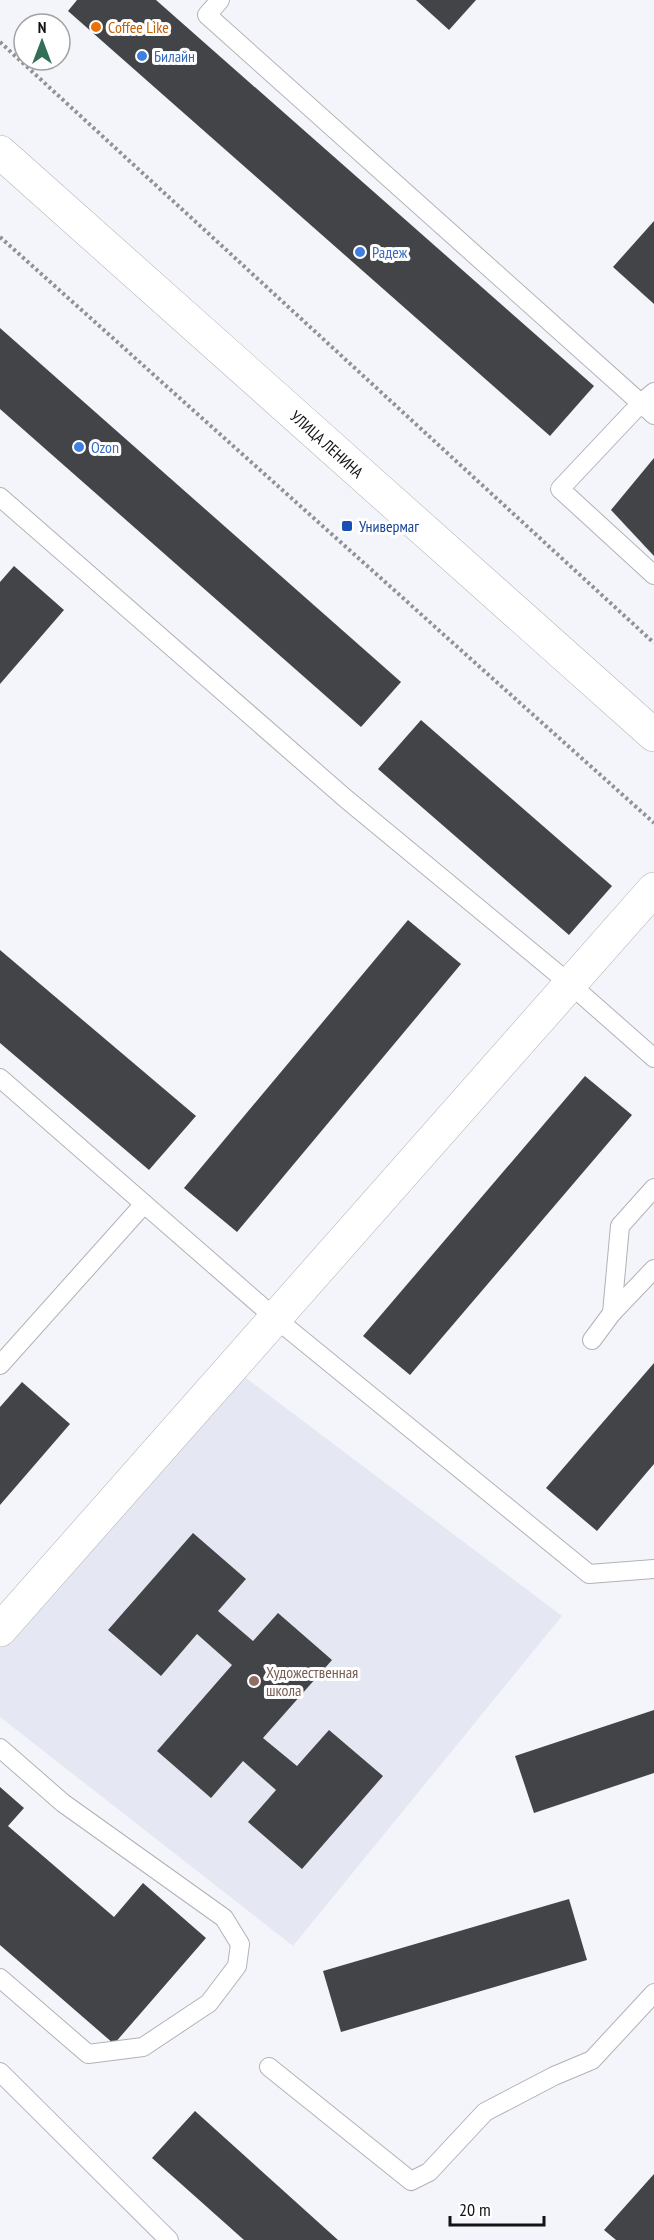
<svg xmlns="http://www.w3.org/2000/svg" width="654" height="2240" viewBox="0 0 654 2240" font-family="'PT Sans Narrow',sans-serif">
<style>
.built{fill:#e5e8f3}
.building{fill:#434447}
.lines{fill:none;stroke-linecap:round;stroke-linejoin:round}
.service-casing{stroke:#b1b2b7;stroke-width:20}
.minor-casing{stroke:#b1b2b7;stroke-width:34}
.secondary-casing{stroke:#b1b2b7;stroke-width:34}
.path{stroke:#919295;stroke-width:4;stroke-dasharray:3 3;stroke-linecap:butt}
.service{stroke:#fff;stroke-width:18}
.minor{stroke:#fff;stroke-width:33}
.secondary{stroke:#fff;stroke-width:33}
.food-dot{fill:#e8710a;stroke:#fff;stroke-width:2}
.shop-dot{fill:#3f7fe0;stroke:#fff;stroke-width:2}
.transit-dot{fill:#1a4fb4;stroke:#fff;stroke-width:2}
.education-dot{fill:#8d6e63;stroke:#fff;stroke-width:2}
.labels{text-anchor:middle;dominant-baseline:central;stroke-width:6;stroke-linejoin:round;paint-order:stroke}
.food-label{font-size:16px;fill:#c56008;stroke:#fff;text-anchor:start}
.shop-label{font-size:16px;fill:#366cbe;stroke:#fff;text-anchor:start}
.street-label{font-size:16px;fill:#131315;stroke:#fff}
.transit-label{font-size:16px;fill:#164399;stroke:#fff;text-anchor:start}
.education-label{font-size:16px;fill:#785e54;stroke:#fff;text-anchor:start}
</style>
<rect width="100%" height="100%" fill="#f3f5fa"/>
<polygon class="built" points="238,1372 562,1616 293,1946 0,1717 0,1646"/>
<g class="building">
<polygon points="77,0 156,0 594,386 550,436 68,11"/>
<polygon points="416,0 476,0 449,30"/>
<polygon points="654,221 654,304 613,267"/>
<polygon points="0,328 401,682 361,727 0,409"/>
<polygon points="654,458 654,556 611,510"/>
<polygon points="14,566 64,610 0,684 0,582"/>
<polygon points="421,720 612,886 569,935 378,769"/>
<polygon points="408,920 461,964 237,1232 184,1188"/>
<polygon points="0,950 196,1116 149,1170 0,1043"/>
<polygon points="585,1076 632,1115 410,1375 363,1336"/>
<polygon points="654,1363 654,1464 597,1531 546,1488"/>
<polygon points="22,1382 70,1424 0,1505 0,1407"/>
<polygon points="193,1533 246,1579 218,1611 253,1641 278,1613 332,1660 263,1738 297,1766 329,1730 383,1776 302,1869 248,1822 276,1790 243,1761 211,1798 157,1751 232,1665 197,1634 161,1676 108,1630"/>
<polygon points="654,1710 654,1773 534,1813 515,1756"/>
<polygon points="0,1787 24,1808 8,1826 114,1917 143,1883 206,1938 114,2044 0,1945"/>
<polygon points="569,1899 587,1960 341,2032 323,1971"/>
<polygon points="195,2111 338,2240 244,2240 152,2158"/>
<polygon points="654,2174 654,2240 616,2240 604,2230"/>
</g>
<g class="lines">
<g class="service-casing">
<g id="service">
<polyline points="220,0 207,15 654,415"/>
<polyline points="654,392 641,403 560,489 654,575"/>
<polyline points="0,497 345,798 570,984 654,1058"/>
<polyline points="0,1078 275,1318 589,1574 654,1569"/>
<polyline points="612,1313 654,1269"/>
<polyline points="592,1340 612,1313 620,1226 654,1188"/>
<polyline points="0,1365 144,1204"/>
<polyline points="0,1748 63,1803 224,1918 240,1944 237,1966 209,2003 143,2047 88,2054 0,1978"/>
<polyline points="269,2067 411,2181 429,2172 485,2112 554,2076 592,2060 654,1993"/>
<polyline points="0,2072 169,2240"/>
</g>
</g>
<g class="minor-casing">
<polyline id="minor" points="0,1630 654,889"/>
</g>
<g class="secondary-casing">
<polyline id="secondary" points="0,152 654,735"/>
</g>
<g class="path">
<polyline points="0,42 654,643"/>
<polyline points="0,237 654,823"/>
</g>
<use href="#service" class="service"/>
<use href="#minor" class="minor"/>
<use href="#secondary" class="secondary"/>
</g>
<circle class="food-dot" cx="96" cy="27" r="6"/>
<g class="shop-dot">
<circle cx="142" cy="56" r="6"/>
<circle cx="360" cy="252" r="6"/>
<circle cx="79" cy="447" r="6"/>
</g>
<rect class="transit-dot" x="341" y="520" width="12" height="12" rx="3"/>
<circle class="education-dot" cx="254" cy="1681" r="6"/>
<g class="labels">
<g class="food-label">
<text x="108" y="27">Coffee Like</text>
</g>
<g class="shop-label">
<text x="154" y="56">Билайн</text>
<text x="372" y="252">Радеж</text>
<text x="91" y="447">Ozon</text>
</g>
<g class="street-label">
<text transform="translate(327 444) rotate(42)">УЛИЦА ЛЕНИНА</text>
</g>
<g class="transit-label">
<text x="359" y="526">Универмаг</text>
</g>
<g class="education-label">
<text x="266" y="1672">Художественная<tspan x="266" dy="18">школа</tspan></text>
</g>
</g>
<g transform="translate(42 42)"><circle r="28" fill="#ffffff" stroke="#a1a1a1" stroke-width="1.5"/>
<path d="M0-4.5L10 22L0 15L-10 22Z" fill="#346e57"/>
<text y="-9" font-size="16" font-weight="bold" text-anchor="middle" fill="#131315">N</text>
</g>
<path d="M450 2216v9h94v-9" fill="none" stroke="#131315" stroke-width="3"/>
<text x="459" y="2216" font-size="18" fill="#131315" stroke="#ffffff" stroke-width="4.5" paint-order="stroke">20 m</text>
</svg>
